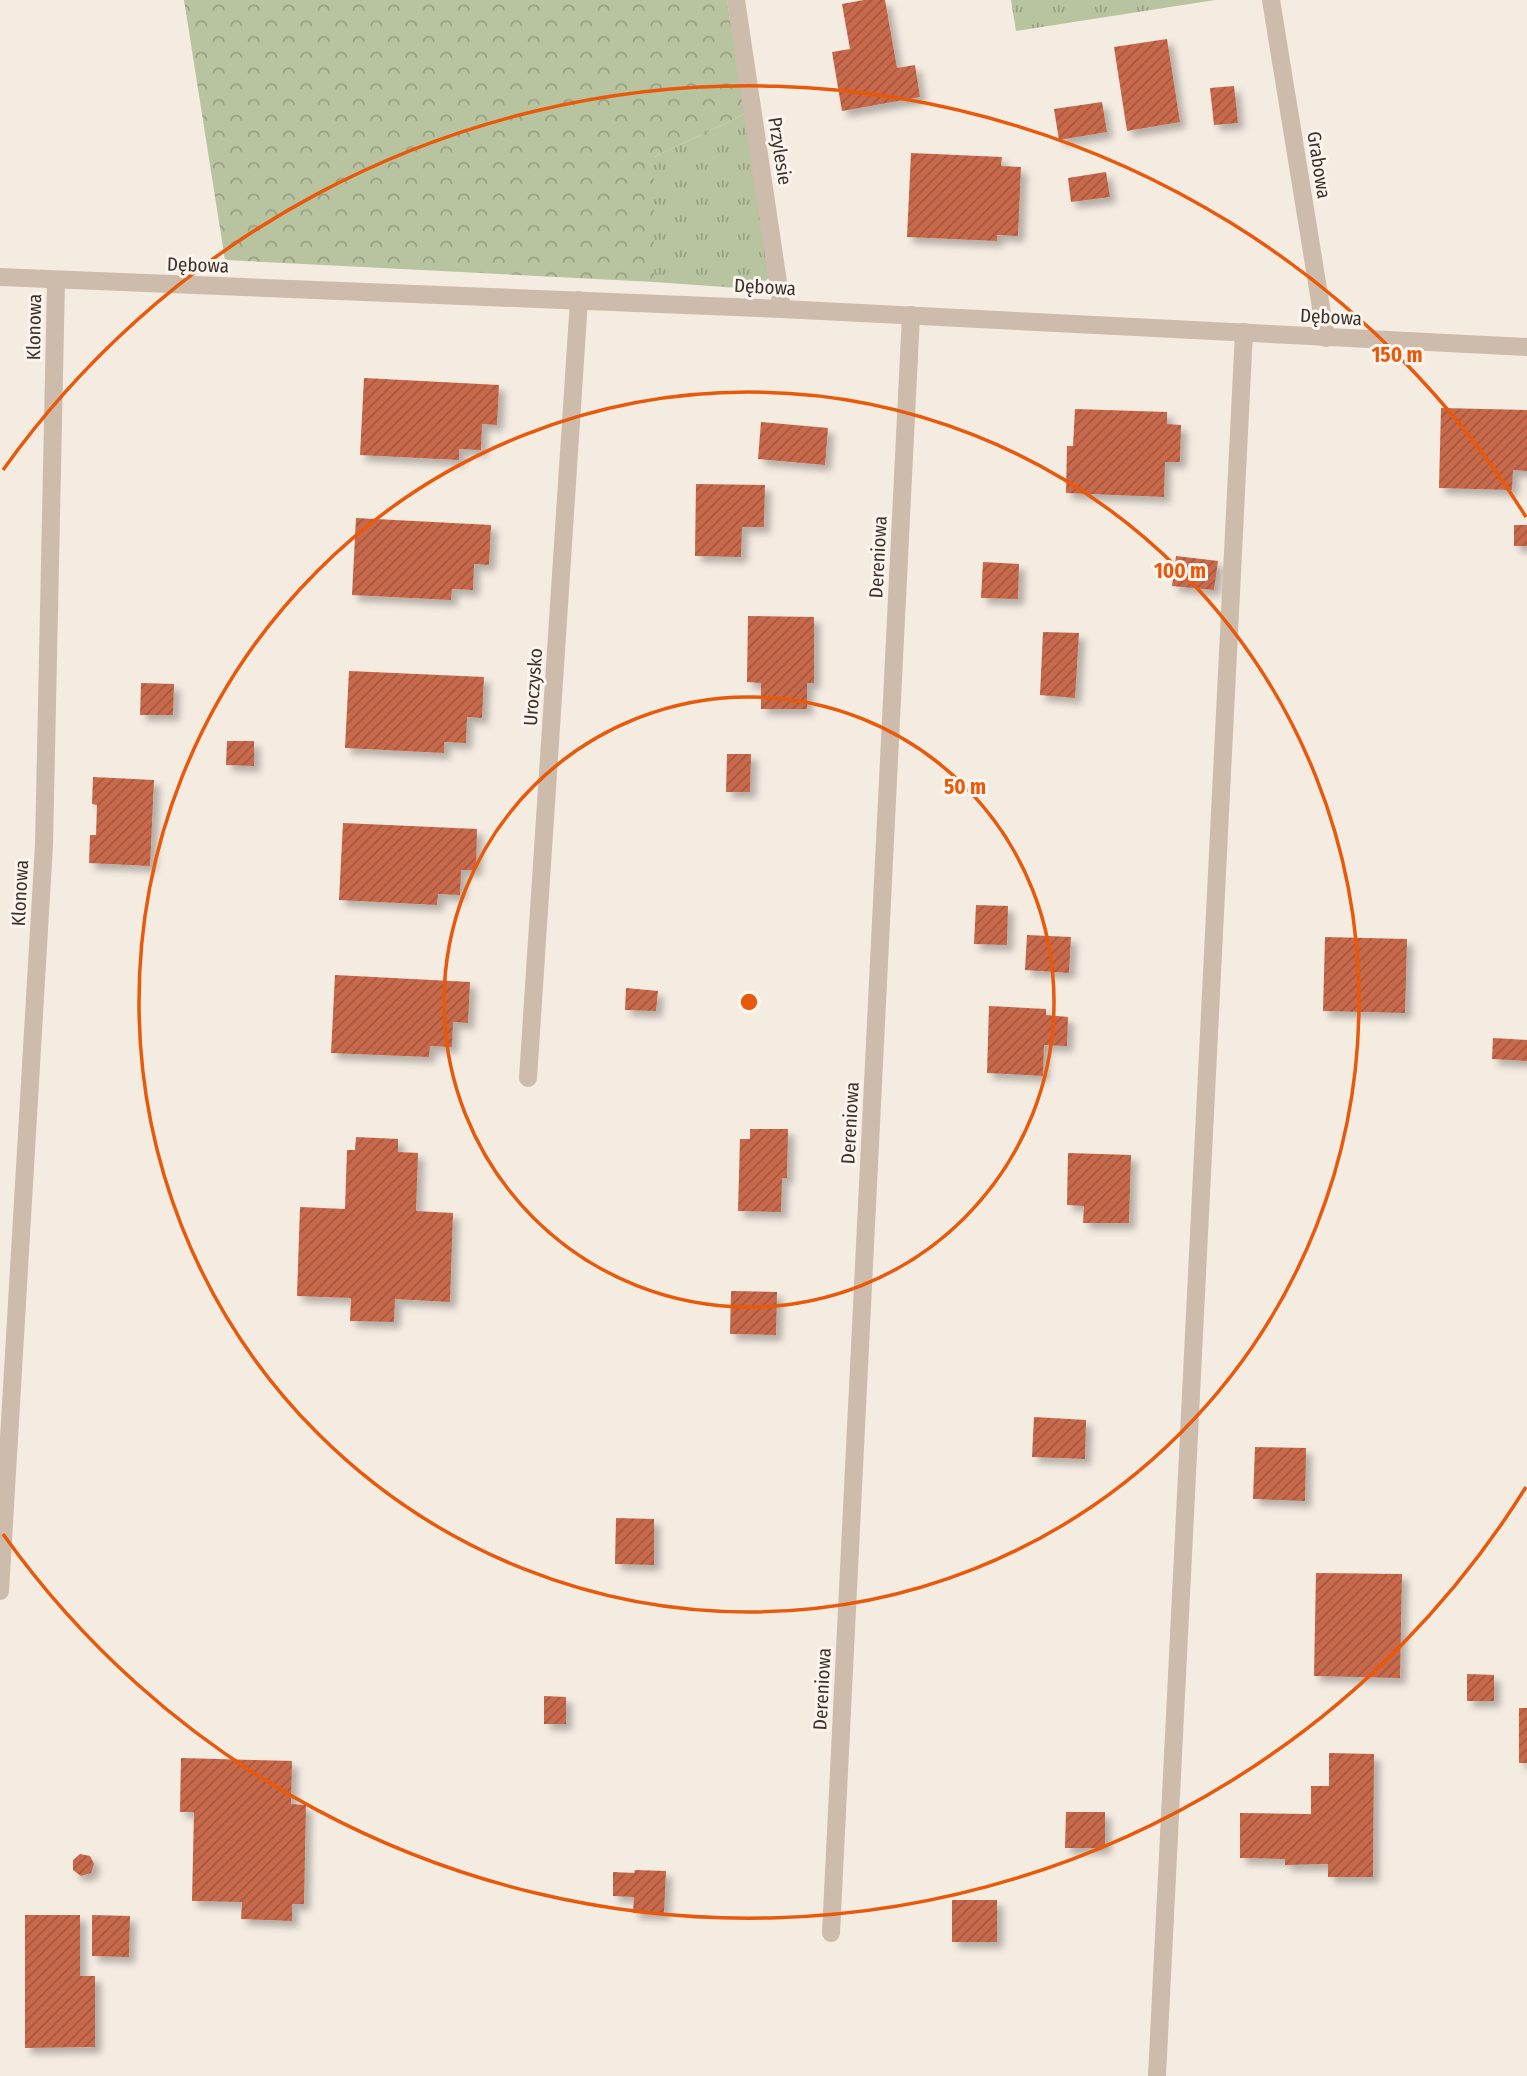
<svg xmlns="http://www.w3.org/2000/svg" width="1527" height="2076" viewBox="0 0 1527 2076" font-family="'Fira Sans Condensed',sans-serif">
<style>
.grass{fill:url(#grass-tufts)}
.forest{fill:url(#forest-crowns)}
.building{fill:url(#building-hatch);filter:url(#shadow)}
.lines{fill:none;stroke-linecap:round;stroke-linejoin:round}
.minor{stroke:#cdbbac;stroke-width:18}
.ring{fill:none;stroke:#e8590c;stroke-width:3.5}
.labels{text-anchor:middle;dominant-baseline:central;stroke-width:6;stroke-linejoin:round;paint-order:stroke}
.street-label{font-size:19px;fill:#3b302b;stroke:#fbf5ee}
.centre{fill:#e8590c;stroke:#fbf5ee;stroke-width:3.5}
.ring-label{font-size:21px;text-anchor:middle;font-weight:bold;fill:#e8590c;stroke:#fbf5ee;stroke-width:6;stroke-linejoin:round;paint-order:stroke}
</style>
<defs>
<pattern id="grass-tufts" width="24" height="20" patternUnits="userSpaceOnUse" patternTransform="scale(1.75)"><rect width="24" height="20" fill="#b8c4a0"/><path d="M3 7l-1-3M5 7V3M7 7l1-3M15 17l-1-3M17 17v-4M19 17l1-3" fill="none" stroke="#97a083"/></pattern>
<pattern id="forest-crowns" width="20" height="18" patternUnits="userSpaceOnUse" patternTransform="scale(1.75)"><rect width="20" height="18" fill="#b8c4a0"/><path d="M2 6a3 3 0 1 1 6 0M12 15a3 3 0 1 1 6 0" fill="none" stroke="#97a083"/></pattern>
<pattern id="building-hatch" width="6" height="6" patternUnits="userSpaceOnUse" patternTransform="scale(1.75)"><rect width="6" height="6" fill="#c8694b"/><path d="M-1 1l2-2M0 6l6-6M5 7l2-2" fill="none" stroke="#a4573f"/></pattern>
<filter id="shadow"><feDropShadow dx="6" dy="6" stdDeviation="3.5" flood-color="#0004"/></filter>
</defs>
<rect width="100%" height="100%" fill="#f4ebe1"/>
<g class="grass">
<polygon points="1011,0 1215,0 1016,31"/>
<polygon points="745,114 769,278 753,289 654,282 654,157"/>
</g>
<polygon class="forest" points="184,0 727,0 745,114 654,157 654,282 225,260"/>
<g class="building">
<polygon points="864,0 885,0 897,68 915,65 920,97 842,111 832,52 850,49 842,4"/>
<polygon points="1167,39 1180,122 1127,131 1114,47"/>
<polygon points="1234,86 1238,123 1214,125 1210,88"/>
<polygon points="1102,102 1107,132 1059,140 1054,109"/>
<polygon points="911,153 1002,157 1001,166 1021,167 1018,236 997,235 997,241 907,237"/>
<polygon points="1106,172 1110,197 1071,202 1068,178"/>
<polygon points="364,378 499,385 497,425 482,424 481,450 459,449 459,460 360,455"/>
<polygon points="1441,408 1527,410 1527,471 1513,470 1512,490 1439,488"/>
<polygon points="1075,409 1167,412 1167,424 1181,425 1180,462 1165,462 1164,497 1066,493 1067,446 1073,446"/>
<polygon points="761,422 828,428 825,465 758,459"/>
<polygon points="696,484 765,485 764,527 742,527 741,557 695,556"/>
<polygon points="356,518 491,525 489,565 474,564 473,590 452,589 451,600 352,595"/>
<rect x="1514" y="525" width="13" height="21"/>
<polygon points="1176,556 1218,561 1214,590 1172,586"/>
<polygon points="983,562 1019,564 1018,599 981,598"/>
<polygon points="748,616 814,617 814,683 807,683 807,709 761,709 761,683 747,682"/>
<polygon points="1043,632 1079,633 1075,698 1040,695"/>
<polygon points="349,671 484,677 482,718 467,717 466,743 444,742 444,753 345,748"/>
<polygon points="141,683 174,684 173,715 140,715"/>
<polygon points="227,741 254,741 254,766 226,765"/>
<polygon points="727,754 751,754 750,792 726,792"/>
<polygon points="93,777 154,780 150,866 89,863 90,835 96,835 97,805 92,804"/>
<polygon points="343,823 477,829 476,870 461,870 460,895 438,894 437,905 339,900"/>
<polygon points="976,905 1008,906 1007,945 974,944"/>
<polygon points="1027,935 1071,937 1069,973 1025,970"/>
<polygon points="1325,937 1407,939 1405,1013 1323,1011"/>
<polygon points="335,975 470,982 468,1023 453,1022 452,1047 430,1046 429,1057 331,1053"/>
<polygon points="626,988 658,991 656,1011 625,1010"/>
<polygon points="989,1006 1046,1009 1046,1015 1068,1017 1067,1046 1044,1045 1043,1076 987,1073"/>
<polygon points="1493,1038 1527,1040 1527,1061 1492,1059"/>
<polygon points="750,1129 788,1129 787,1178 782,1178 781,1212 738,1211 740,1139 750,1139"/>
<polygon points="356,1137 398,1139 398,1152 418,1153 416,1211 453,1213 450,1302 395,1299 394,1322 350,1321 351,1298 297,1296 300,1207 345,1209 347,1150 355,1150"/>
<polygon points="1068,1153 1131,1155 1129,1223 1083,1223 1084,1206 1067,1205"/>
<polygon points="731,1291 777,1292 776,1335 730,1334"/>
<polygon points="1034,1417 1086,1420 1085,1459 1032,1457"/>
<polygon points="1255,1447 1306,1448 1305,1501 1253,1499"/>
<polygon points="616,1518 654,1519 654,1565 615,1564"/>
<polygon points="1316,1573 1402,1574 1400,1678 1314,1676"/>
<polygon points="1467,1674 1494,1675 1494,1701 1467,1701"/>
<polygon points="544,1696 566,1697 566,1724 544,1724"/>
<rect x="1519" y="1708" width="8" height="55"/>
<polygon points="1329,1753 1374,1754 1373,1877 1328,1877 1328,1864 1285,1865 1285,1859 1240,1858 1240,1813 1311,1814 1311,1786 1329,1786"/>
<polygon points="181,1758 292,1761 291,1804 306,1805 304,1904 292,1904 292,1921 241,1919 242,1902 192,1901 194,1812 180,1812"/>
<polygon points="1066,1812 1105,1812 1105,1848 1065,1848"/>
<polygon points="80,1854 90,1856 94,1864 91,1873 81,1876 73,1870 73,1860"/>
<polygon points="635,1870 666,1871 664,1914 633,1913 634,1897 613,1896 613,1872 634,1873"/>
<rect x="952" y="1900" width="45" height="42"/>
<polygon points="25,1915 80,1915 80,1976 95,1976 95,2047 25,2048"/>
<polygon points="92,1915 130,1916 129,1957 92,1956"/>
</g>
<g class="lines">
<g class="minor">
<polyline points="736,0 782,309"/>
<polyline points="1271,0 1326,338"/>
<polyline points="0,277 782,309 1527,347"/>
<polyline points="528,1078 579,300"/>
<polyline points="0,1591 44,845 56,281"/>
<polyline points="831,1933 911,315"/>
<polyline points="1157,2076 1244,332"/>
</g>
</g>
<g class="ring">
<circle cx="749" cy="1002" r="305"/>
<circle cx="749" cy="1002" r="610"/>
<path d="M1526 1487A916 916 0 0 1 3 1534M3 470A916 916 0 0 1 1526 517"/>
</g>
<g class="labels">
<g class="street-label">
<text transform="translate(780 151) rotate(81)">Przylesie</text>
<text transform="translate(1319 165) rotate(81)">Grabowa</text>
<text transform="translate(198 265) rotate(2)">Dębowa</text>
<text transform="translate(765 287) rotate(3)">Dębowa</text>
<text transform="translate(1331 317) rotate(3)">Dębowa</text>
<text transform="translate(34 327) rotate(-89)">Klonowa</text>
<text transform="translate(878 557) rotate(-87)">Dereniowa</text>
<text transform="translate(533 687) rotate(-86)">Uroczysko</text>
<text transform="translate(20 893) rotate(-87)">Klonowa</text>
<text transform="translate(850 1123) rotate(-87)">Dereniowa</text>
<text transform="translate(822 1689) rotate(-87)">Dereniowa</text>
</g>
</g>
<circle cx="749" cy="1002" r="10" class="centre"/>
<g class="ring-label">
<text x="1397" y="362">150 m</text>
<text x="1180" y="578">100 m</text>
<text x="965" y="794">50 m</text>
</g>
</svg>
